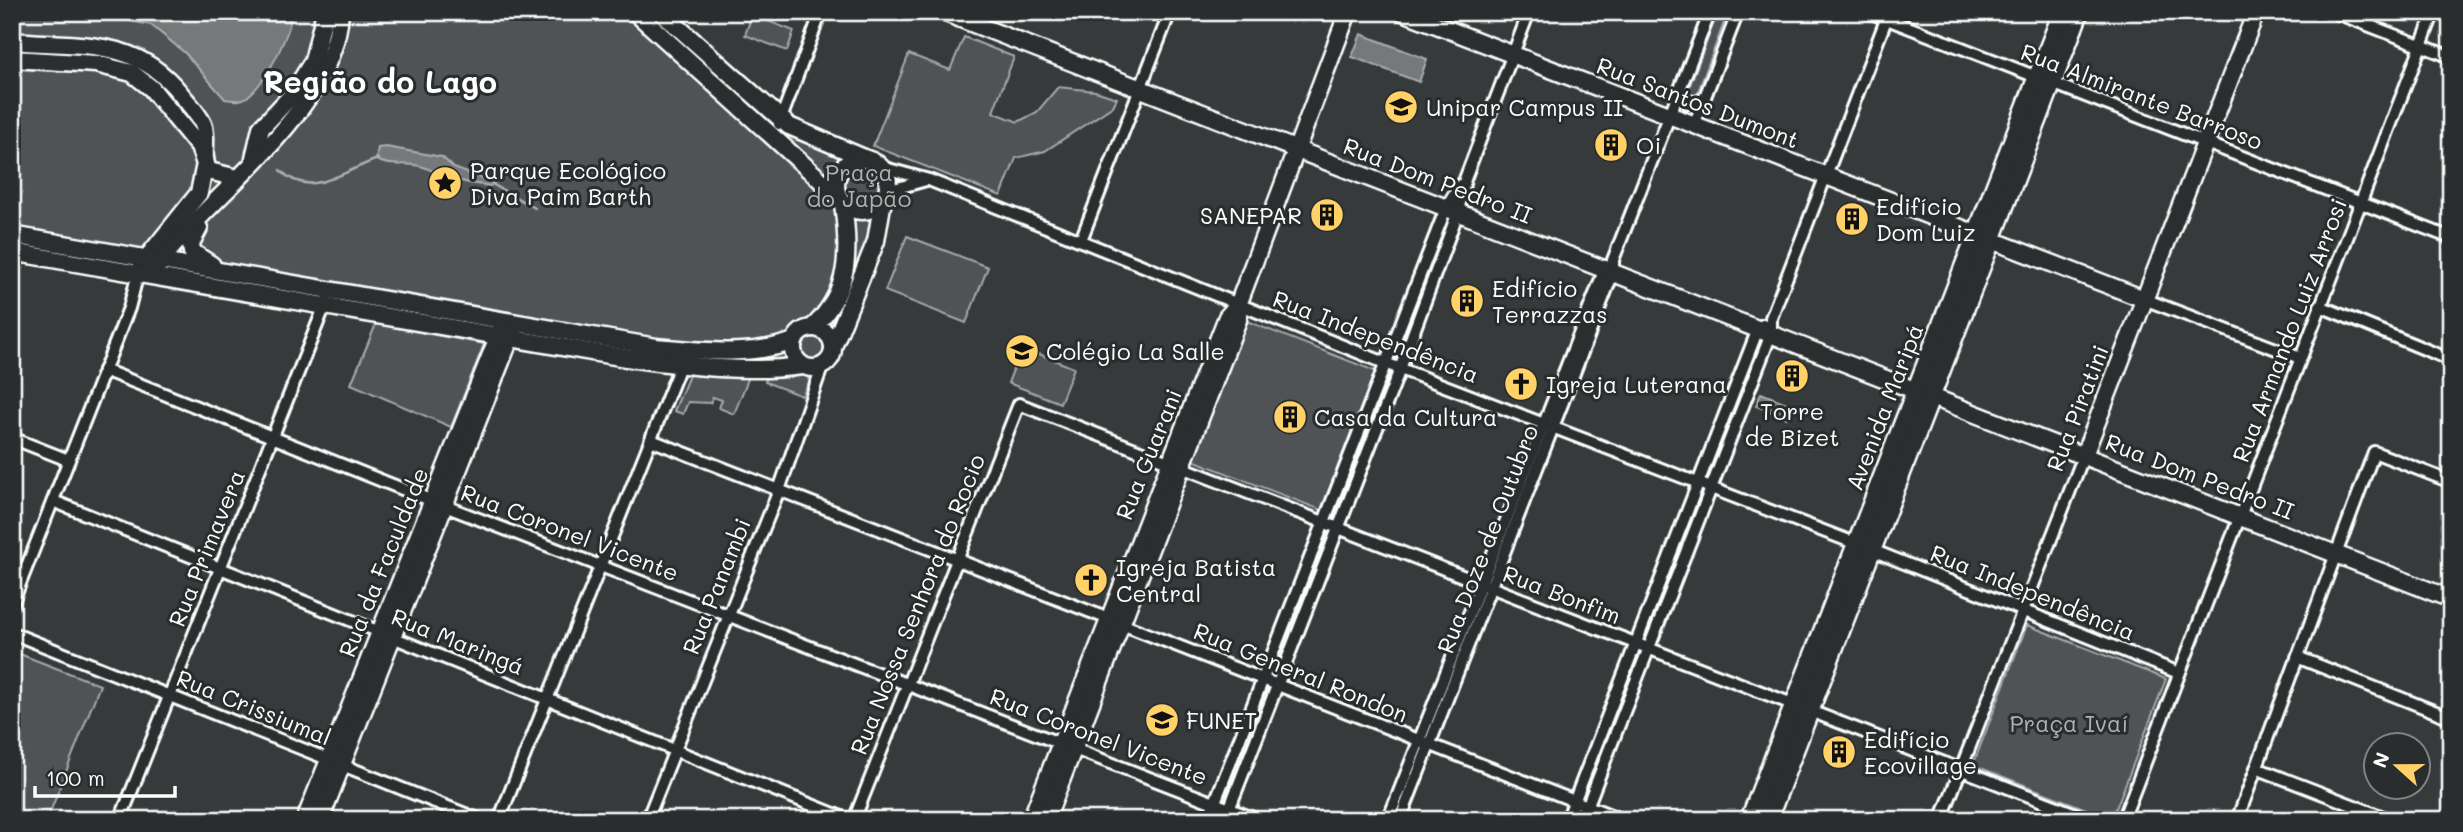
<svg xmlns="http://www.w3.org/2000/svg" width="2463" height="832" viewBox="0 0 2463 832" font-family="Mali,sans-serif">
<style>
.green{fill:#505354;stroke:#a8a9aa;stroke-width:2}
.water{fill:#767879;stroke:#adaeaf;stroke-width:2}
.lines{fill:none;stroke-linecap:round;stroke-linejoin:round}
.stream{stroke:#adaeaf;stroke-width:2.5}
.street-casing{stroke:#fff;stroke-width:16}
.secondary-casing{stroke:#fff;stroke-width:21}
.primary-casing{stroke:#fff;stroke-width:23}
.street{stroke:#2a2d2e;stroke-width:10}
.secondary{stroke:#2a2d2e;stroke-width:16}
.primary{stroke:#2a2d2e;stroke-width:18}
.labels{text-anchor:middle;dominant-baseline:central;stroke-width:6;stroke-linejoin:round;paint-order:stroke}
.street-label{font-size:23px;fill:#fff;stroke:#2a2d2e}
.poi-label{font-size:23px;fill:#fff;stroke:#2a2d2e;text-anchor:start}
.park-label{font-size:23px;fill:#b0b2b2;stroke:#2a2d2e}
.district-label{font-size:30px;font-weight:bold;fill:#fff;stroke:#2a2d2e}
</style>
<rect width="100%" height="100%" fill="#373a3b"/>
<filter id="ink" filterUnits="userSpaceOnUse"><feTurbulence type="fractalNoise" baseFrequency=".0143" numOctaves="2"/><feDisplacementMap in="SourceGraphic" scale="14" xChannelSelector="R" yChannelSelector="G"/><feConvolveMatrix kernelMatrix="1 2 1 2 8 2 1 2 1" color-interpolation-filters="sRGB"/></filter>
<g filter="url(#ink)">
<g class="green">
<polygon points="12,12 661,12 783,128 875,165 883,184 879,209 830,359 791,364 668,357 12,250"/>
<polygon points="1718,12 1728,12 1696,97 1687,93"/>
<polygon points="752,15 794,31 787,51 745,35"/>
<polygon points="964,37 1014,57 993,112 1018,122 1037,112 1058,87 1095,91 1117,98 1113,106 1045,151 1016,158 1001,196 873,146 909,54 950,70"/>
<polygon points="907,236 988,267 966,323 885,291"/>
<polygon points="1244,320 1375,371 1321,510 1190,459"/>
<polygon points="376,324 484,344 451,427 351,384"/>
<polygon points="1022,347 1074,368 1060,403 1008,383"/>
<polygon points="770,370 807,372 809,382 802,396 765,382"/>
<polygon points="690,373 750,374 734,414 719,408 722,400 713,397 710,403 688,402 683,414 674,411"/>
<polygon points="2027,625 2166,679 2112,819 1973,765"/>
<polygon points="12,651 100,685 47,820 12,820"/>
</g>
<g class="water">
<path d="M84 12H292C289 37 267 81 247 97 240 102 233 100 225 99L185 53 151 25Z"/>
<polygon points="1361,34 1427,59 1419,82 1352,57"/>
<path d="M386 147 442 157 454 168 494 183 490 186C476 184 459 182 446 177 435 173 427 166 414 165 399 163 392 167 376 160L378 148Z"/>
<polygon points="1761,393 1792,405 1787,418 1756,406"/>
</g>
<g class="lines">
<g class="stream">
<path d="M280 170C311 201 343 170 378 159"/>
<polyline points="492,184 535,208"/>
</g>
<g class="street-casing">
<g id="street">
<polyline points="1869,12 2451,238"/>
<polyline points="2334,12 2451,57"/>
<polyline points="1680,90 1688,103 1704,100"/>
<polyline points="779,124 821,12"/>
<polyline points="1694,125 1738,12"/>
<polyline points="881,167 929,180 1385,363 1857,544 2179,673"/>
<polyline points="887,191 926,180"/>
<polyline points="1081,240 1170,12"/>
<polyline points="12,274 21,250"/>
<polyline points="2144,299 2300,358"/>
<polyline points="2320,306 2451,360"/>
<polyline points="104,370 445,506 1258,820"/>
<polyline points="12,438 68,460"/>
<polyline points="651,440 1623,820"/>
<polyline points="53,501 849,820"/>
<polyline points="12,604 129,308 138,273"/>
<polyline points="12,633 480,820"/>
<polyline points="2297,657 2451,718"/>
<polyline points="2256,768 2391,820"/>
<polyline points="120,820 327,300"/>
<polyline points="499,820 682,361"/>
<polyline points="647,820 779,490 822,367"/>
<polyline points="854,820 1019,404 2091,820"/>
<polyline points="1208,820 1446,208 1460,185"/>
<polyline points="1225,820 1400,369 1458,212 1465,179 1529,12"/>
<polyline points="1388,820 1606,266"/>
<polyline points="1400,820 1613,273 1613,260 1710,12"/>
<polyline points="1567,820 1758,329 1763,325"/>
<polyline points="1582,820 1771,334 1771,318 1889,12"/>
<polyline points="1941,820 2084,455"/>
<polyline points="2123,820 2434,12"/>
<polyline points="2237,820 2374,452 2451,482"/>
</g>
</g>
<g class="secondary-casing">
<g id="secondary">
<polyline points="635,12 837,195"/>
<polyline points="661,12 789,126 869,160"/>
<polyline points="943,12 2451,599"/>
<polyline points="1403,12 2144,299"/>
<path d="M12 41C79 47 134 36 180 93 188 103 198 113 203 124 209 139 200 157 209 171L237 178"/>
<polyline points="12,59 96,64 132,73 151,88 199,147 205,164 199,193 142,264"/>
<polyline points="254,158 261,128 292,95 313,61 325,12"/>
<circle cx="862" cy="185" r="26"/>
<polyline points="199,228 191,243 192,252 212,265"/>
<path d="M12 235 656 347C702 351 750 357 794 341"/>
<path d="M12 252 626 358C682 365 745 374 802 366"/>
<path d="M157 266C213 190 335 112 340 12"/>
<circle cx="813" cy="348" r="20"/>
<path d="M812 328C850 292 850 253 843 204"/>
<polyline points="833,347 876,241 883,200"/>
<polyline points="2084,455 2256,12"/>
<polyline points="305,820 502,327"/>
<polyline points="320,820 513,331"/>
<polyline points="1031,820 1227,317 1238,305"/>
<polyline points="1046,820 1238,320 1238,305 1348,12"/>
</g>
</g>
<g class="primary-casing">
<g id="primary">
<polyline points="1750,820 2063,12"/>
<polyline points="1767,820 2079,12"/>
</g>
</g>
<use href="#street" class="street"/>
<use href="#secondary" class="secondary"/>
<use href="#primary" class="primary"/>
</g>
</g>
<defs>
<g id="university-disc" transform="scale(1.75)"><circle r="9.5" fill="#ffd166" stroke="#2a2d2e"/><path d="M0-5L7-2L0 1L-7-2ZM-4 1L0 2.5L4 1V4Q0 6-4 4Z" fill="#111"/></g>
<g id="building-disc" transform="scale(1.75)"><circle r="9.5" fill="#ffd166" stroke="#2a2d2e"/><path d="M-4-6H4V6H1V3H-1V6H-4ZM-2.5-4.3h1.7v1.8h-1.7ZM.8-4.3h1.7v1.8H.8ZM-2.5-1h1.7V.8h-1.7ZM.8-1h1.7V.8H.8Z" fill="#111"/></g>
<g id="sight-disc" transform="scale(1.75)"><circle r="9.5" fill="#ffd166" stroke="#2a2d2e"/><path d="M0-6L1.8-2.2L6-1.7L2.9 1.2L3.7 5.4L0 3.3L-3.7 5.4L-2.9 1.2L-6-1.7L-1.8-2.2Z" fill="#111"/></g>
<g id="school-disc" transform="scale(1.75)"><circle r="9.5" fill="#ffd166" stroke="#2a2d2e"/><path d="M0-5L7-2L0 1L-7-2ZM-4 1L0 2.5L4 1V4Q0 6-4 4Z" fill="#111"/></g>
<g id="church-disc" transform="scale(1.75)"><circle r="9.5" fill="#ffd166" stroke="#2a2d2e"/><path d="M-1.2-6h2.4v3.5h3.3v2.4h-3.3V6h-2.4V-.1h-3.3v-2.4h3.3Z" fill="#111"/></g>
</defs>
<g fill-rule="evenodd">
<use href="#university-disc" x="1401" y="107"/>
<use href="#building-disc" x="1611" y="145"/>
<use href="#sight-disc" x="445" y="183"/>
<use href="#building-disc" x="1327" y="215"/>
<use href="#building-disc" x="1852" y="219"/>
<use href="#building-disc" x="1467" y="301"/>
<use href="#school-disc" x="1022" y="351"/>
<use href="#building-disc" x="1792" y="376"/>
<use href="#church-disc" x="1521" y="384"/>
<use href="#building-disc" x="1290" y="417"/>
<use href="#church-disc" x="1091" y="580"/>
<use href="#school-disc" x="1162" y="720"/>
<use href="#building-disc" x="1839" y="752"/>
</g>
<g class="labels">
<g class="street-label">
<text transform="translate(2142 96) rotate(21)">Rua Almirante Barroso</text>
<text transform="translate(1698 102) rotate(21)">Rua Santos Dumont</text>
<text transform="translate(1438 180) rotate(21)">Rua Dom Pedro II</text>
<text transform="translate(2289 330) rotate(-69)">Rua Armando Luiz Arrosi</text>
<text transform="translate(1376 336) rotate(21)">Rua Independência</text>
<text transform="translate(1884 407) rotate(-69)">Avenida Maripá</text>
<text transform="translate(2077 408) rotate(-69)">Rua Piratini</text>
<text transform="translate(1148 454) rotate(-68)">Rua Guarani</text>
<text transform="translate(2200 476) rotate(21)">Rua Dom Pedro II</text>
<text transform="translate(570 532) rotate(21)">Rua Coronel Vicente</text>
<text transform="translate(1487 539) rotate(-69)">Rua Doze de Outubro</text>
<text transform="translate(206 548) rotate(-68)">Rua Primavera</text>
<text transform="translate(383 562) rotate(-68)">Rua da Faculdade</text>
<text transform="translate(716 586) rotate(-68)">Rua Panambi</text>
<text transform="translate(2033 592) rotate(22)">Rua Independência</text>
<text transform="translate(1562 594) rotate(21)">Rua Bonfim</text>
<text transform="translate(917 604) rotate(-68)">Rua Nossa Senhora do Rocio</text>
<text transform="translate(458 641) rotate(22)">Rua Maringá</text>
<text transform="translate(1301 672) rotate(22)">Rua General Rondon</text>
<text transform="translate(254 707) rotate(22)">Rua Crissiumal</text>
<text transform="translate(1099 736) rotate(21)">Rua Coronel Vicente</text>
</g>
<g class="poi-label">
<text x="1426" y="107">Unipar Campus II</text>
<text x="1636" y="145">Oi</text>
<text x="470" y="170">Parque Ecológico<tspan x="470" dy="26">Diva Paim Barth</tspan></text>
<text x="1876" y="206">Edifício<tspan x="1876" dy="26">Dom Luiz</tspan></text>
<text x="1302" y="215" text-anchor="end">SANEPAR</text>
<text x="1492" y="288">Edifício<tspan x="1492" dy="26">Terrazzas</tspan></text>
<text x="1046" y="351">Colégio La Salle</text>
<text x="1546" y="384">Igreja Luterana</text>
<text x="1792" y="411" text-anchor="middle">Torre<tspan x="1792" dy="26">de Bizet</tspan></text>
<text x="1314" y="417">Casa da Cultura</text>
<text x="1116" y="567">Igreja Batista<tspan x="1116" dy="26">Central</tspan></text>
<text x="1186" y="720">FUNET</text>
<text x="1864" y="739">Edifício<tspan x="1864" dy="26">Ecovillage</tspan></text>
</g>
<g class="park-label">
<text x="859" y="172">Praça<tspan x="859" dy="26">do Japão</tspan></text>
<text x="2069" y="723">Praça Ivaí</text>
</g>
<g class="district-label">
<text x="380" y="81">Região do Lago</text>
</g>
</g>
<rect width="2463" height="832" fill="none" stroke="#2a2d2e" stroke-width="42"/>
<rect x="21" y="21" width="2421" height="790" fill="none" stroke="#fff" stroke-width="2.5" filter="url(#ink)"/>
<g transform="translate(2397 766) rotate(291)"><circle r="33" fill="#2a2d2e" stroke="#7f8182" stroke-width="2"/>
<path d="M0-5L12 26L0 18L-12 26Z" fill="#ffd166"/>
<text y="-10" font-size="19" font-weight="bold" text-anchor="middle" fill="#ffffff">N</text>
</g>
<path d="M35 786v10h140v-10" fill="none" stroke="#ffffff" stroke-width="3.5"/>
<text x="46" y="786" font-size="21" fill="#ffffff" stroke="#2a2d2e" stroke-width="5" paint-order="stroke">100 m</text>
</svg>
